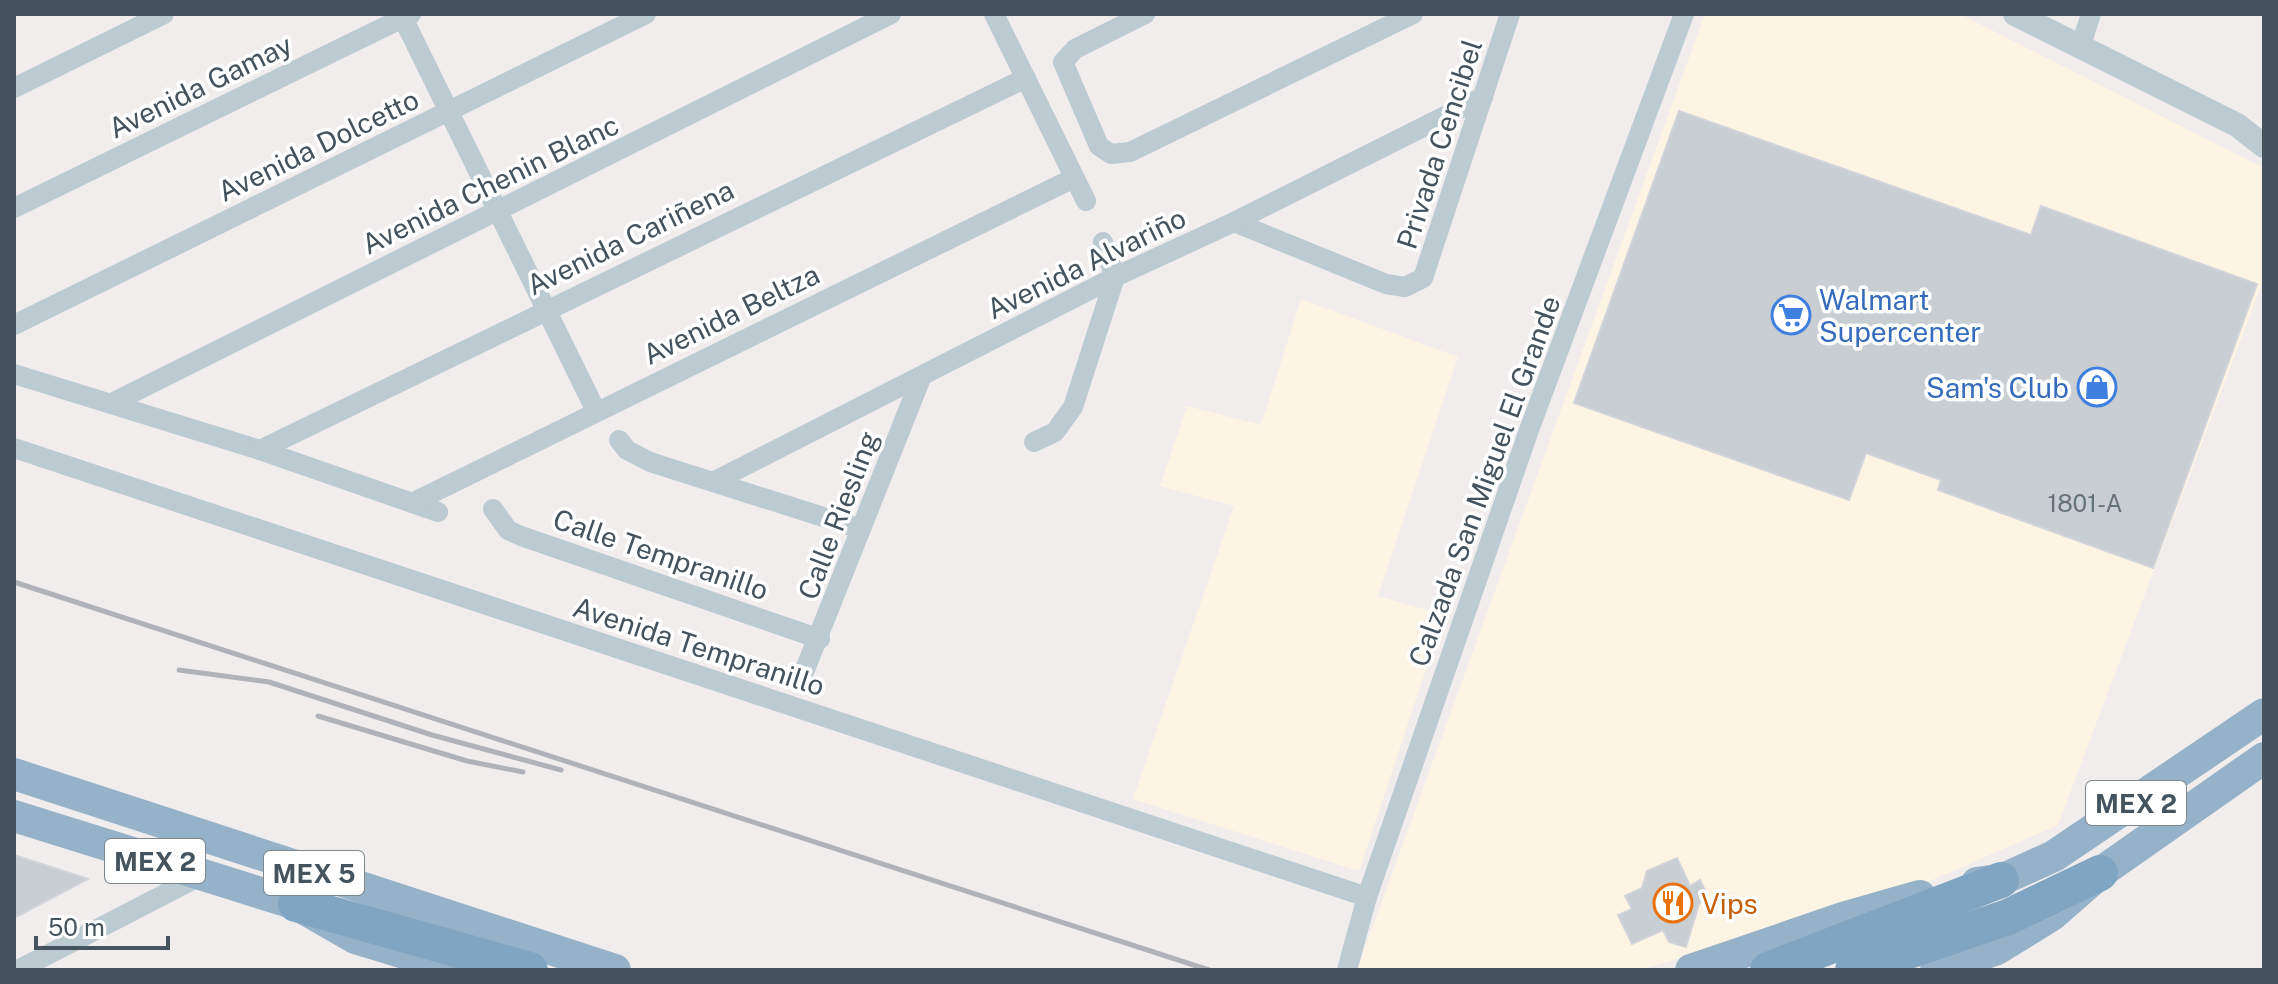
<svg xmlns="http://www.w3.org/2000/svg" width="2278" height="984" viewBox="0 0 2278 984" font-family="'Public Sans',sans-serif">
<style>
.commercial{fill:#fef4e4}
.building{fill:#c9ced3;stroke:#d1d4da;stroke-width:2}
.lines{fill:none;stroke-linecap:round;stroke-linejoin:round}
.minor{stroke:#bccad1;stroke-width:20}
.tertiary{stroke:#bccad1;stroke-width:24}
.trunk{stroke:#95b2c9;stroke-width:32}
.motorway{stroke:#80a5c2;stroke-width:36}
.rail{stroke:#afb3b9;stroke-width:5}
.labels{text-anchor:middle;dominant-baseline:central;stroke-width:7;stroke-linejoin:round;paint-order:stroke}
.number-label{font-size:24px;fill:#65727a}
.shield{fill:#fff;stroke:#7c878e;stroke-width:2}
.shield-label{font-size:26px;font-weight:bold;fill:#44535d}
.street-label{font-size:28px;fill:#44535d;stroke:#fff}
.shop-label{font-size:28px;fill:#366cbe;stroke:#fff;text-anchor:start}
.food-label{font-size:28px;fill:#c56008;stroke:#fff;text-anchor:start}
</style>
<rect width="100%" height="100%" fill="#f1eded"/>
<g class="commercial">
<polygon points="1705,14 1960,14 2264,168 2264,278 2058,825 1921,885 1640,970 1357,970"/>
<polygon points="1301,299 1458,357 1378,596 1444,615 1359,871 1133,799 1234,506 1160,486 1187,406 1261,425"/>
</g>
<g class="building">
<polygon points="1679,111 2031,235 2041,206 2257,284 2153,568 1938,490 1941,480 1866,453 1849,500 1574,403"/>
<polygon points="14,855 88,879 14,918"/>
<polygon points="1677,858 1690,886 1700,880 1709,899 1699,904 1686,947 1669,942 1663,930 1632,944 1618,915 1632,909 1625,896 1642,888 1647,871"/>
</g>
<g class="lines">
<g class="minor">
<polyline points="401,14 596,411"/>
<polyline points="994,14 1086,201"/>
<polyline points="1145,14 1075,49 1063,62 1099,146 1111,154 1130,152 1413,14"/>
<polyline points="2080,48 2091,14"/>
<polyline points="14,88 164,14"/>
<polyline points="14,208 411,14"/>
<polyline points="1234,222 1386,284 1405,287 1423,278 1510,14"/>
<polyline points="14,325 646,14"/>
<polyline points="14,374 260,450 438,512"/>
<polyline points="112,403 891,14"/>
<polyline points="619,440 627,450 650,462 861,529"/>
<polyline points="1034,442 1055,432 1073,407 1115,277 1103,242"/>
<polyline points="14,448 1367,897"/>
<polyline points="260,450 1026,78"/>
<polyline points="715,481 1115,277 1234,222 1483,97"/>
<polyline points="414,502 1074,178"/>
<polyline points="493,509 508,530 521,536 820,639"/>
<polyline points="804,672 921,378"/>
<polyline points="18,970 200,876"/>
<polyline points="1347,970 1367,897 1529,430 1684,14"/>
</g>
<polyline class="tertiary" points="2015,14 2237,125 2264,146"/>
<g class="trunk">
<polyline points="14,774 615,970"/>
<polyline points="14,816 296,904 355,938 460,970"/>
<polyline points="1977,883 2001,880 2054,856 2264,714"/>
<polyline points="1691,970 1843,918 1920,896"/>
<polyline points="1936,970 1997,949 2052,915 2100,873 2264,758"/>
</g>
<g class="motorway">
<polyline points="296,904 530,970"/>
<polyline points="1768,970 2001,880"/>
<polyline points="1853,970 2008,917 2100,873"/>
</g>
<g class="rail">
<polyline points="14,582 1209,970"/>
<polyline points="179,670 269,682 432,735 561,770"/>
<polyline points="318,716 467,761 523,772"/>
</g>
</g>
<defs>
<g id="supermarket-ring" transform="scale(2)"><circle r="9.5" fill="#fff" stroke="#3f7fe0" stroke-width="1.5"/><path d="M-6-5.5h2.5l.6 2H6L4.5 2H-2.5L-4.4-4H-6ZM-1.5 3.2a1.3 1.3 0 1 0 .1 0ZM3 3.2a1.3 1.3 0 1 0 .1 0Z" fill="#3f7fe0"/></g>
<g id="shop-ring" transform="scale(2)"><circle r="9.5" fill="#fff" stroke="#3f7fe0" stroke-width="1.5"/><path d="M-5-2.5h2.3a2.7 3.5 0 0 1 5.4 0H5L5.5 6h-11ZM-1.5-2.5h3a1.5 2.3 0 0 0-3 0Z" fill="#3f7fe0"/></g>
<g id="restaurant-ring" transform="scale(2)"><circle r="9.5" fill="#fff" stroke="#e8710a" stroke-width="1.5"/><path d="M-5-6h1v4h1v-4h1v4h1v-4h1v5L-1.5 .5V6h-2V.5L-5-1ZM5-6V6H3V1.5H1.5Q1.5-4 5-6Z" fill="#e8710a"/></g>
</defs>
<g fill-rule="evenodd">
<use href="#supermarket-ring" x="1791" y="315"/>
<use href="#shop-ring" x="2097" y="387"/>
<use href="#restaurant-ring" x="1673" y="903"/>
</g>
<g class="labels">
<g class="number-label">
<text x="2085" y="503">1801-A</text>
</g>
<g class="shield">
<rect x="2086" y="781" width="100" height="44" rx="6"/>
<rect x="105" y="839" width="100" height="44" rx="6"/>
<rect x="264" y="851" width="100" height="44" rx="6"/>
</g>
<g class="shield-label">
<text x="2136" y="803">MEX 2</text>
<text x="155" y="861">MEX 2</text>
<text x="314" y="873">MEX 5</text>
</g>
<g class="street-label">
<text transform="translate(200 86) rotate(-26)">Avenida Gamay</text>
<text transform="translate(1439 144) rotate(-72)">Privada Cencibel</text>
<text transform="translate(318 145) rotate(-26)">Avenida Dolcetto</text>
<text transform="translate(490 184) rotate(-26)">Avenida Chenin Blanc</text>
<text transform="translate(630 237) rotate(-26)">Avenida Cariñena</text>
<text transform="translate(1086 263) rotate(-26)">Avenida Alvariño</text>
<text transform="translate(731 314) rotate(-26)">Avenida Beltza</text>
<text transform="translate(1484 481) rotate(-70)">Calzada San Miguel El Grande</text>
<text transform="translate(838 515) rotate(-69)">Calle Riesling</text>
<text transform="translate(661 554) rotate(19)">Calle Tempranillo</text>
<text transform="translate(699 646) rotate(18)">Avenida Tempranillo</text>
</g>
<g class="shop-label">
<text x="1819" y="299">Walmart<tspan x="1819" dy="32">Supercenter</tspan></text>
<text x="2069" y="387" text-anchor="end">Sam's Club</text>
</g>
<g class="food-label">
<text x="1701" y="903">Vips</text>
</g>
</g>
<rect width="2278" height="984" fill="none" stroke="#44535d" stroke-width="32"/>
<path d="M36 936v12h132v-12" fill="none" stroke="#44535d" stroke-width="4"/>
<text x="48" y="936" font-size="24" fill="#44535d" stroke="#ffffff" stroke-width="6" paint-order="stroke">50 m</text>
</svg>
